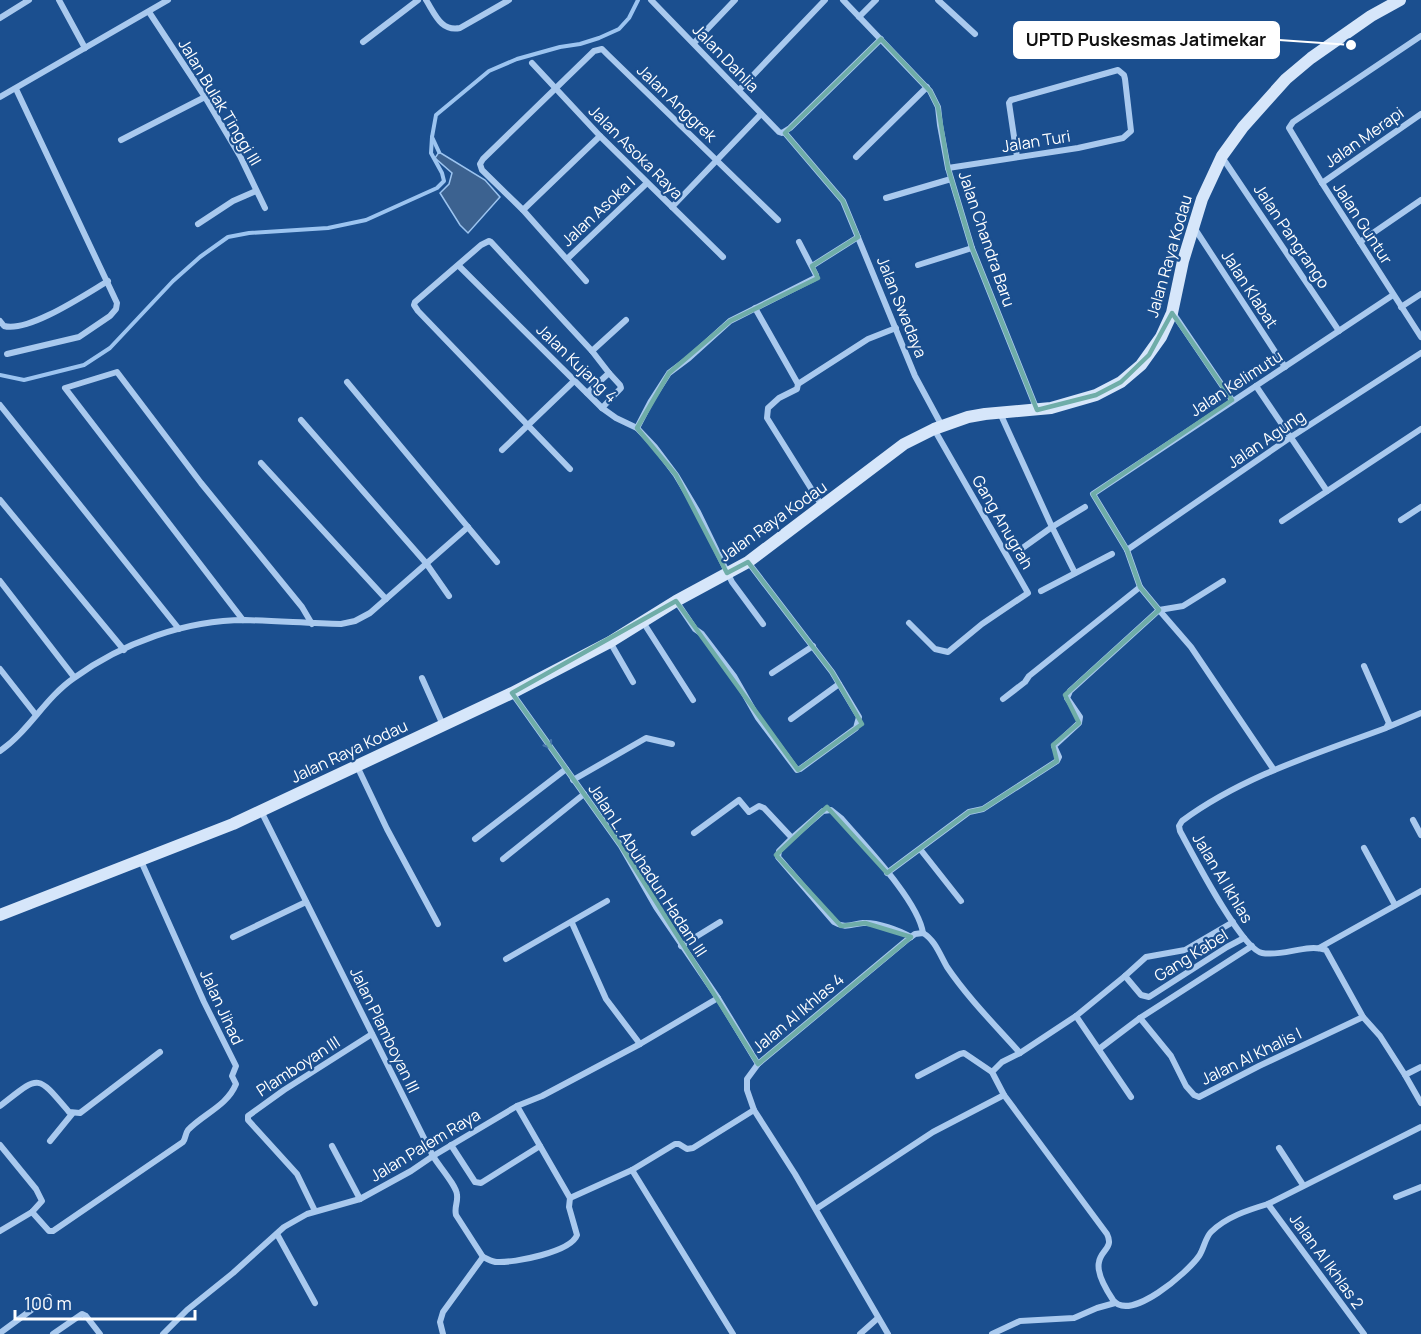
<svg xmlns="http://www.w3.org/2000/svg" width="1421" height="1334" viewBox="0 0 1421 1334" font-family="Manrope,sans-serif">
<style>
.water{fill:#3c6290;stroke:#9cc4f0;stroke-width:1.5}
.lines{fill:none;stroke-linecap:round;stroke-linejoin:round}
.stream{stroke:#9cc4f0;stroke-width:4}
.street{stroke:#a9c9ee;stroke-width:6}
.secondary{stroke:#d6e6fa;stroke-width:12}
.oneway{stroke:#4674ac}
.marked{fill:none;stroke:#6fada8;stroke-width:4.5;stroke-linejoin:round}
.labels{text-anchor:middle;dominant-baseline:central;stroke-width:4.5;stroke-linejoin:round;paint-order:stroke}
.street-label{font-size:16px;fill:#fff;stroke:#1b4f8f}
.leader{fill:none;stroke:#fff;stroke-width:2}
.callout-dot{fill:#fff;stroke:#1b4f8f;stroke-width:2}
.callout{fill:#fff;stroke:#fff;stroke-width:2}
.callout-label{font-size:18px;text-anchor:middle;font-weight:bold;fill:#111}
</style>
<rect width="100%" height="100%" fill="#1b4f8f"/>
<polygon class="water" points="439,152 485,180 500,197 468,233 460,225 440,193 449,184 452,173 435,158"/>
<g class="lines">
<g class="stream">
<polyline points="439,152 432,137 436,115 489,71 517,59 560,47 580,44 599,38 619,29 629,18 638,0"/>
<polyline points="0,375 24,380 84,365 110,348 173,281 200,257 228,237 249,233 328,228 366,220 437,188 444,181 442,173 431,153 432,137"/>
</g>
<g class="street">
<polyline points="59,0 85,48"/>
<path d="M426 0C435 14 441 32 460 28L509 0"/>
<polyline points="651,0 779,132 782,133 790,128 881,39"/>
<polyline points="843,0 930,91 938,107 940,125 948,168 972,248 1037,410"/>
<polyline points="938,0 975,34"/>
<polyline points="149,12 205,97 240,156 265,208"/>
<polyline points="859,17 876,0"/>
<polyline points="0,18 29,0"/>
<polyline points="1421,36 1293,122 1289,128 1322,183 1421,337"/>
<polyline points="363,42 418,0"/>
<polyline points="694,43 735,0"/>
<polyline points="532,63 600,136 723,257"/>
<polyline points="739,90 825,0"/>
<polyline points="0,97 168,0"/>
<polyline points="785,133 843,201 915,376 942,426"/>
<polyline points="121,140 205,97"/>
<polyline points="856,157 927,87"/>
<polyline points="1222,157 1339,331"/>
<polyline points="948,168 1078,148 1123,138 1131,131 1125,79 1124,75 1118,70 1011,100 1009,103 1017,157"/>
<polyline points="1322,183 1421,114"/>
<polyline points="886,198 951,179"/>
<polyline points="672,207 761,114"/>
<polyline points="523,210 600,136"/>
<polyline points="198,224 233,201 256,191"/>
<polyline points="1195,229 1285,367"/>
<polyline points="1360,242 1421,200"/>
<polyline points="567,259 647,183"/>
<polyline points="918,265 972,248"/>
<polyline points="459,266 602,408 616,418 637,428 655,447 676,475 698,512 732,582 763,624"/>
<polyline points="812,266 858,237"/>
<polyline points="586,281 523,210 482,170 480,164 483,159 594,51 602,49 607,54 778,220"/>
<polyline points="1401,307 1421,294"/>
<polyline points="755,308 798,384 797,389 779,398 768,408 767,418 822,506"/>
<polyline points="1173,313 1232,400"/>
<path d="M0 321 4 326C28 333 86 294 108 281"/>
<polyline points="592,351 626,320"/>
<polyline points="7,354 79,337 110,316 116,309 117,303 16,89"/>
<polyline points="347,382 497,562"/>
<polyline points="798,384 868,339 896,328"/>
<polyline points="1256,386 1327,491"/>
<polyline points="0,405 179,629"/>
<polyline points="602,408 621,388 620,385 609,373"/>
<polyline points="1000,413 1052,527 1075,573"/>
<polyline points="301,420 426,563 449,596"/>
<polyline points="637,428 651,401 669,373 689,358 730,321 815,278 816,275 799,242"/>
<polyline points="502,450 574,381"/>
<polyline points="261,463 386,599"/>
<polyline points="570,469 418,311 414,305 415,302 481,245 489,241 491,242 592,351 609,373 587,393"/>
<polyline points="0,500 124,650"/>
<polyline points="1401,520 1421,507"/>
<polyline points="1282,521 1421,429"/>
<polyline points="1127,550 1291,437 1421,353"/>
<polyline points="1017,552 1052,527 1085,507"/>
<polyline points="0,581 74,677"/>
<polyline points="1223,581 1183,606 1159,610 1140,587 1127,550 1093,494 1393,295"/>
<polyline points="1041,591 1112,554"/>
<polyline points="676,601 695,629 702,634 734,676 758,718 797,770 800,769 856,728 859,717 832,672 748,562"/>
<polyline points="243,620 65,388 117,372 201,483 302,607 312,624"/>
<polyline points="643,622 693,700"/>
<polyline points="909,623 935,649 948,652 982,624 1028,593 934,429"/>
<polyline points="610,642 633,682"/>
<path d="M1364 666 1389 723 1386 728C1316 754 1243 776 1182 821L1179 826 1180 831C1192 853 1241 949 1262 953 1283 957 1307 943 1326 950L1363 1017 1380 1036 1405 1075 1421 1103"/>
<polyline points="0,669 36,715"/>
<polyline points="772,673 813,646"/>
<polyline points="422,678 443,725"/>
<polyline points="512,693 621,846 656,907 718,998 758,1064"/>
<polyline points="1003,699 1025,682 1029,676 1140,587"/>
<polyline points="791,719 839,684"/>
<polyline points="1388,727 1421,713"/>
<path d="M0 751C29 731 45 698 74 678 122 643 186 620 245 620 277 621 309 623 341 624L355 621 370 613 468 527"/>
<polyline points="357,766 387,829 438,924"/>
<polyline points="573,780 646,738 672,744"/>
<path d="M261 811 433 1156C438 1165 457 1186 457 1195 458 1203 454 1207 456 1215L483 1257"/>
<polyline points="1413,820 1421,835"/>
<path d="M694 833 739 800 749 812 759 806 764 808 792 838 823 811 831 810 841 818C864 845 918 900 923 933"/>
<path d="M792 838 779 851 778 857 834 922C845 929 852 924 863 923 877 922 899 930 911 937"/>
<polyline points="475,839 566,769"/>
<polyline points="1364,848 1395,905"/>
<polyline points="920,849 961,901"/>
<polyline points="503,859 584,794"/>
<polyline points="887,873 969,812 983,809 1057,761 1059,757 1054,746 1079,723 1080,717 1067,698 1070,691 1159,610 1191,647 1274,770"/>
<path d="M1233 922 1185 950 1146 957 1125 976 1076 1016 1020 1053 1002 1062 992 1072 1004 1095 1107 1234C1114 1248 1101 1250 1099 1262 1096 1274 1107 1291 1113 1300 1130 1323 1188 1272 1199 1256 1204 1249 1205 1238 1211 1232 1226 1217 1248 1210 1268 1204L1421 1127"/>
<polyline points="572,923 606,999 640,1044"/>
<polyline points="233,937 306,902"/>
<polyline points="681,946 720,922"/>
<polyline points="1319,948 1421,891"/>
<polyline points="506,959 607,901"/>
<polyline points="1125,976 1141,995 1149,997 1227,947 1244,938"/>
<polyline points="1076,1016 1131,1097"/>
<polyline points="1140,1018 1252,946"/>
<polyline points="1099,1049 1140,1018 1171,1056 1186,1086 1194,1095 1199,1097 1259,1066 1363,1017"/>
<polyline points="1405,1075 1421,1067"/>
<polyline points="918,1076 960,1054 964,1053 992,1072"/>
<path d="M0 1106C40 1075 36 1073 69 1112L80 1113 160 1052"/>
<polyline points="50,1141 72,1114"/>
<polyline points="0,1145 36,1189 42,1201 32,1212 0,1231"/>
<polyline points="451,1145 475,1182 481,1183 540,1146"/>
<polyline points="332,1146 360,1199"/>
<polyline points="1279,1148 1303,1185"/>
<polyline points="632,1170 733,1334"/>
<polyline points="1396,1197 1421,1187"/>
<polyline points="570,1198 632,1170 675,1144 679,1144 687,1149 693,1148 754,1110"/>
<polyline points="1268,1204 1364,1334"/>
<polyline points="816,1209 933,1132 1004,1095"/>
<polyline points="315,1211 297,1174 248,1120 248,1116 284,1090 372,1034"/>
<path d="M32 1212 49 1231H53L183 1142C186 1138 185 1134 188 1130 203 1114 227 1106 236 1084L232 1076 236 1066 204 1002 141 861"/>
<polyline points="277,1234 315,1303"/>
<path d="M483 1257C488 1259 492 1262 497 1262 514 1263 571 1252 577 1235L569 1207 570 1198 517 1106"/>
<polyline points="0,1333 49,1297"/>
<polyline points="53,1334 82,1314 86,1316 100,1334"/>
<polyline points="163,1334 187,1310 233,1273 284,1227 307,1214 360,1199 411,1171 433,1156 517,1106 542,1096 640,1044 718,998"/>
<polyline points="443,1334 440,1322 443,1312 483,1257"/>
<polyline points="860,1334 878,1318"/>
<path d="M888 1334 795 1174 754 1110 747 1090V1079L758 1064 908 939 915 934 923 933C935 940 940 955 947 967 968 998 995 1025 1020 1053"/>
<polyline points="992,1334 1020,1321 1074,1318 1097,1308 1115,1303"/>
</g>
<polyline class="secondary" points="0,915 233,824 512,693 610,642 676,601 748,562 904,444 934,429 968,417 985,414 1051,408 1096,395 1121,382 1141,365 1161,337 1172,313 1183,261 1202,199 1222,156 1243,127 1286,79 1311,58 1371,16 1400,0"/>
</g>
<defs><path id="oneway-shaft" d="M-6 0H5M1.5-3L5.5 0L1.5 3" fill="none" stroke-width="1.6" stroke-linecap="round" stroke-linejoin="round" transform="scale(1.5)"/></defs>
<use class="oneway" href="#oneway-shaft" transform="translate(546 741) rotate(55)"/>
<path class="marked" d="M881 39 930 91 938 107 948 168 972 248 1037 410 1096 395 1121 382 1149 355 1172 313 1232 400 1093 494 1127 550 1140 587 1159 610 1065 695 1079 723 1053 745 1057 761 983 809 969 812 887 873 827 807 776 855 841 926 865 923 911 937 758 1064 621 846 512 693 676 601 798 770 862 724 832 672 748 562 727 573 676 475 637 428 669 373 730 321 818 278 812 266 858 237 843 201 785 133Z"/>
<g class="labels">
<g class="street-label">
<text transform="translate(726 58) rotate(46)">Jalan Dahlia</text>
<text transform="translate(220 102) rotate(59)">Jalan Bulak Tinggi III</text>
<text transform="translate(677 103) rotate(44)">Jalan Anggrek</text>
<text transform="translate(1364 137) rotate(-35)">Jalan Merapi</text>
<text transform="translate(1036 141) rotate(-9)">Jalan Turi</text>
<text transform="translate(636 152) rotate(45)">Jalan Asoka Raya</text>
<text transform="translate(598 211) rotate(-43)">Jalan Asoka I</text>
<text transform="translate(1363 223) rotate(57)">Jalan Guntur</text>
<text transform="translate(1292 236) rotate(56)">Jalan Pangrango</text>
<text transform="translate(987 239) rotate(71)">Jalan Chandra Baru</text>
<text transform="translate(1169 256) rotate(-74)">Jalan Raya Kodau</text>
<text transform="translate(1250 289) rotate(57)">Jalan Klabat</text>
<text transform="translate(902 307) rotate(68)">Jalan Swadaya</text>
<text transform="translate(577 363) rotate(44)">Jalan Kujang 4</text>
<text transform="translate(1236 383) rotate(-33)">Jalan Kelimutu</text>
<text transform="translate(1266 439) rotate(-34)">Jalan Agung</text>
<text transform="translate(773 521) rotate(-35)">Jalan Raya Kodau</text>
<text transform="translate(1003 522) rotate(60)">Gang Anugrah</text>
<text transform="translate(349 751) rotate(-25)">Jalan Raya Kodau</text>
<text transform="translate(648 870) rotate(57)">Jalan L. Abuhadun Hadam III</text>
<text transform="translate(1223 878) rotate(59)">Jalan Al Ikhlas</text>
<text transform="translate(1191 955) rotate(-32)">Gang Kabel</text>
<text transform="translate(222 1007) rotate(65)">Jalan Jihad</text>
<text transform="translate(798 1013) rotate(-40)">Jalan Al Ikhlas 4</text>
<text transform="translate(385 1030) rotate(64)">Jalan Plamboyan III</text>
<text transform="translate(1251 1056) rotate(-26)">Jalan Al Khalis I</text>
<text transform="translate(298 1066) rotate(-33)">Plamboyan III</text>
<text transform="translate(425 1145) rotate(-31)">Jalan Palem Raya</text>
<text transform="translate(1327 1261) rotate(54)">Jalan Al Ikhlas 2</text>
</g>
</g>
<path class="leader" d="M1351 45L1279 40"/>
<circle class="callout-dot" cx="1351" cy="45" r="6"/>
<rect class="callout" x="1014" y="22" width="265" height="36" rx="6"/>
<g class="callout-label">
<text x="1146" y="46">UPTD Puskesmas Jatimekar</text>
</g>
<path d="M15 1310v9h180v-9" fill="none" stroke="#ffffff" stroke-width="3"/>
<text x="24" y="1310" font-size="18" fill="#ffffff" stroke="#1b4f8f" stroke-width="4.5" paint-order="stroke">100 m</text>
</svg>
